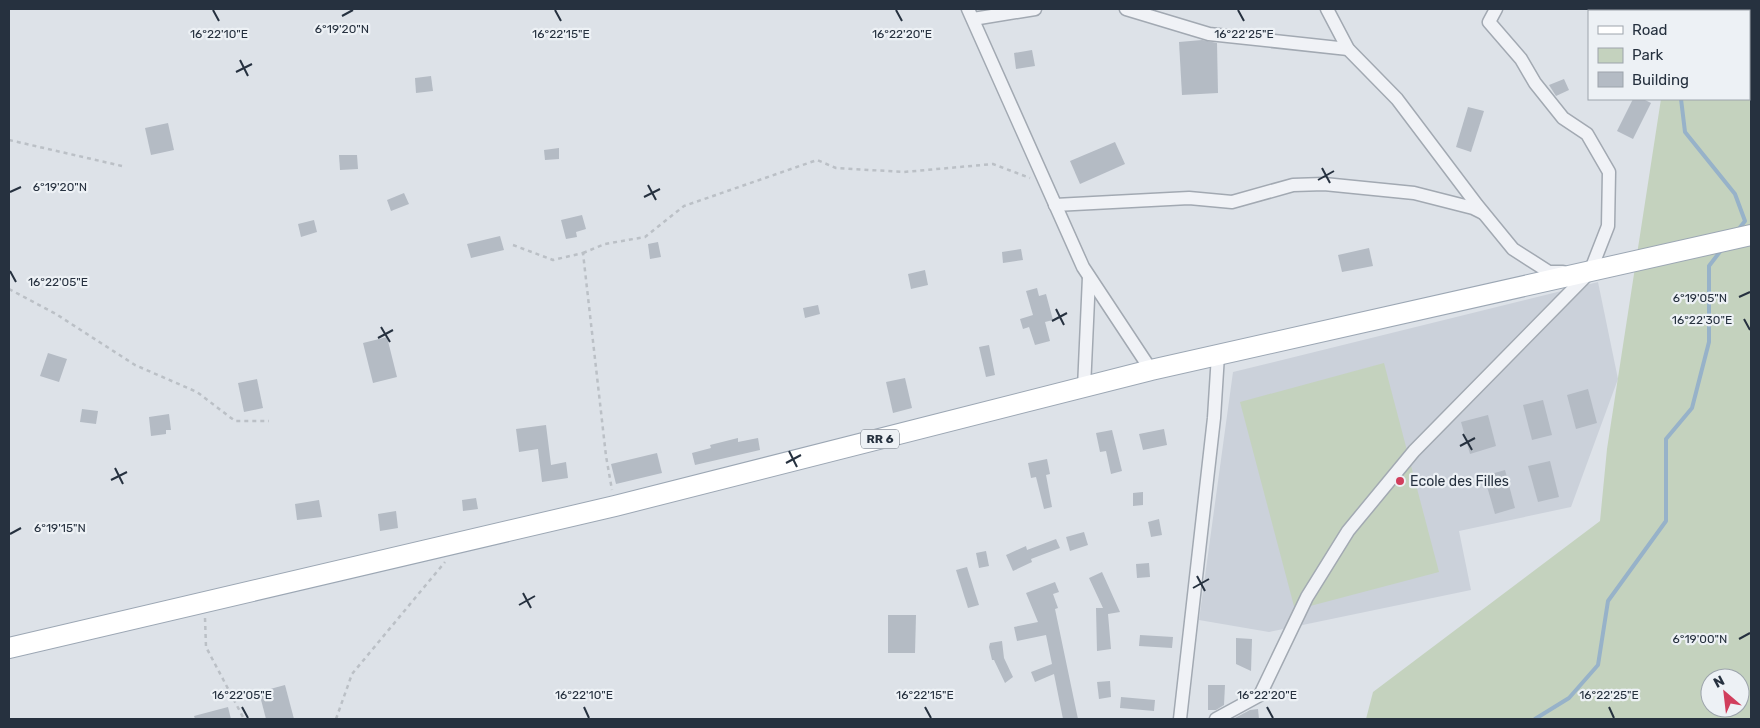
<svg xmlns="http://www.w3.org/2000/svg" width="1760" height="728" viewBox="0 0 1760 728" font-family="Rubik,sans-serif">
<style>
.built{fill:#cbd1da}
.green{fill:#c4d2be;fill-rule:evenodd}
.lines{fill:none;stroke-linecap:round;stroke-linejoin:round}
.stream{stroke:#97b2c9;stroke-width:4}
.building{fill:#b4bbc4}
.street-casing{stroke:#a2a9b2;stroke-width:15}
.primary-casing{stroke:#9ca7b4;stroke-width:22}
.path{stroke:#bbc0c6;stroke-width:2.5;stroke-dasharray:4 4;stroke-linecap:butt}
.street{stroke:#f0f2f6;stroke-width:12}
.primary{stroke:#fff;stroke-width:20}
.ticks{fill:none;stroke:#26313f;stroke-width:2}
.poi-dot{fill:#d13e5c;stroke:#edf1f5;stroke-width:2}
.labels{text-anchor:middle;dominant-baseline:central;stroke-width:4.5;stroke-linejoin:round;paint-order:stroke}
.shield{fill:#edf1f5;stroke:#626b76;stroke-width:1}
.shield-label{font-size:12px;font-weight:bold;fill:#26313f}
.poi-label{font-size:14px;fill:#26313f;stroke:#edf1f5;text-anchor:start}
.ticks-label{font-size:12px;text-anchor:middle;fill:#26313f;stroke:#edf1f5;stroke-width:4.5;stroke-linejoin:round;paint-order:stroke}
</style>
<rect width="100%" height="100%" fill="#dde2e8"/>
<polygon class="built" points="1598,282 1618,379 1571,507 1459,531 1471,590 1269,632 1199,620 1233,372"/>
<g class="green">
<path d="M1640 9H1751V719H1366L1373 692 1600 521 1607 449 1661 99H1749V11H1641ZM1710 678H1740V708H1710Z"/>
<polygon points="1384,363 1439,572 1295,610 1240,402"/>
</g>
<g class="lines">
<g class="stream">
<polyline points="1669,9 1669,11"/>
<polyline points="1681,99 1685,132 1735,194 1745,221 1738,230"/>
<polyline points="1535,719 1569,698 1598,665 1608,601 1666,521 1666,439 1692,408 1709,342 1709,266 1722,249"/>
</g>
</g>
<g class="building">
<polygon points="1202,40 1217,43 1218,93 1182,95 1179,42"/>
<polygon points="1032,50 1035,66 1016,69 1014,53"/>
<polygon points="431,76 433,91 416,93 415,78"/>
<polygon points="1564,79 1569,90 1556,96 1549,85"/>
<polygon points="1633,99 1643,99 1651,103 1633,139 1617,131"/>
<polygon points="1468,107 1484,111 1471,152 1456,147"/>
<polygon points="168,123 174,150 151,155 145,128"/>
<polygon points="1115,142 1125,164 1080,184 1070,161"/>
<polygon points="559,148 559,159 545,160 544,150"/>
<polygon points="339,155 357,155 358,169 340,170"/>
<polygon points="404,193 409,204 391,211 387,200"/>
<polygon points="582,215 586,229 576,232 577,237 566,239 561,220"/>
<polygon points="314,220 317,232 301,237 298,224"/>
<polygon points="500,236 504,250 471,258 467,244"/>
<polygon points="658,242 661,257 650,259 648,244"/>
<polygon points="1369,248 1373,266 1342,272 1338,255"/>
<polygon points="1021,249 1023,260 1003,263 1002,252"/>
<polygon points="925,270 928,285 911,289 908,274"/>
<polygon points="1037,288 1039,296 1046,294 1053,320 1045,322 1050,341 1035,345 1029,327 1023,329 1020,319 1033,315 1026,291"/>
<polygon points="818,305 820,314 805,318 803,308"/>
<polygon points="387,337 397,377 373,383 363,343"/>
<polygon points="989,345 995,375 986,377 979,347"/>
<polygon points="48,353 67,359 59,382 40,376"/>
<polygon points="905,378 912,408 893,413 886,382"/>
<polygon points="257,379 263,408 244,412 238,383"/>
<polygon points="1588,389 1597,423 1576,429 1567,395"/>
<polygon points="1543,400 1552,435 1532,440 1523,405"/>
<polygon points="82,409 98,411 96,424 80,422"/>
<polygon points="169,414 171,430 166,430 166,434 151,436 149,417"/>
<polygon points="1488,415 1496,446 1470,454 1461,422"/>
<polygon points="546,425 551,465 566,462 568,478 542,482 538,449 519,452 516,429"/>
<polygon points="1164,429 1167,445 1143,450 1139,434"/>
<polygon points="1112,430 1122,471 1111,474 1106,451 1100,452 1096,433"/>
<polygon points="738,438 738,442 758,438 760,450 695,465 692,453 711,448 710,445"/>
<polygon points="657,453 662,473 616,484 611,464"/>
<polygon points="1047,459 1050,474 1046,475 1052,507 1044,509 1036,477 1031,478 1028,463"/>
<polygon points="1550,461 1559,497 1538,502 1528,466"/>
<polygon points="1505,470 1515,508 1495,514 1484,476"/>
<polygon points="1143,492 1143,505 1133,506 1133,493"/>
<polygon points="476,498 478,509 463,511 462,500"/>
<polygon points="319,500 322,517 297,520 295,504"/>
<polygon points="396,511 398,528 380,531 378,514"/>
<polygon points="1159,519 1162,535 1151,537 1148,522"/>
<polygon points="1084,532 1088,545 1070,551 1066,537"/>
<polygon points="1056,539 1060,548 1031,559 1032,562 1013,571 1006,555 1026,546 1027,550"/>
<polygon points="986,551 989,566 979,568 976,553"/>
<polygon points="1149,563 1150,577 1137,578 1136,564"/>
<polygon points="967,567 979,605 968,608 956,570"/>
<polygon points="1102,572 1120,612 1108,614 1111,649 1097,651 1096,608 1103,608 1089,578"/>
<polygon points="1055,582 1059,592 1053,594 1058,608 1055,609 1078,719 1063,719 1054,674 1035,682 1031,672 1052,664 1046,635 1017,641 1014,627 1038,622 1026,593"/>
<polygon points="888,615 916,615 915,653 888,653"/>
<polygon points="1140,635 1173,637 1172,648 1139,646"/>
<polygon points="1236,638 1252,639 1251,671 1236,664"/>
<polygon points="1002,641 1004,658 1013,677 1005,683 994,660 992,660 989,647 990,643"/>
<polygon points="1110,681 1111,697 1099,699 1097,682"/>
<polygon points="285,685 294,719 266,719 259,692"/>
<polygon points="1208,685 1225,685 1224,705 1216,710 1208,710"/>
<polygon points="1121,697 1155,700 1154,711 1120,708"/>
<polygon points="228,707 231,719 195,719 194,716"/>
<polygon points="1258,709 1259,719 1233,719 1250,710"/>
</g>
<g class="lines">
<g class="street-casing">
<g id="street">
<polyline points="968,9 1083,267 1151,370"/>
<polyline points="1126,9 1209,34 1348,49"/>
<polyline points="1327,9 1348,49 1397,99 1477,205 1513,249 1549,272 1563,272"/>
<polyline points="973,19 1035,9"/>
<polyline points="1055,205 1189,198 1232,202 1293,185 1324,184 1414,193 1473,208 1483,213"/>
<polyline points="1084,388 1089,277"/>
<polyline points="1180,719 1214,418 1218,355"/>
<polyline points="1216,719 1260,695 1307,597 1348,531 1414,451 1590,272 1608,226 1609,172 1587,134 1563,118 1535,83 1521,59 1489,22 1496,9"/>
</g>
</g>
<g class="primary-casing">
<polyline id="primary" points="9,648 615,506 1151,370 1751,235"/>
</g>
<g class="path">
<polyline points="9,140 122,166"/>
<polyline points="513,245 553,260 583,253 606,456 612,490"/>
<polyline points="583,253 605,244 645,237 684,206 817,160 836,168 904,172 993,164 1030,178"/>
<polyline points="9,289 56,314 135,365 197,392 235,421 269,421"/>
<polyline points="205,618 206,647 244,719"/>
<polyline points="336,719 352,674 445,562"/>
</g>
<use href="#street" class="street"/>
<use href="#primary" class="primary"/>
</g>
<path class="ticks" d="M213 10 219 21M555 10 561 21M896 10 902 21M1238 10 1244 21M342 16 353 10M240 60 248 76M236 72 252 64M1322 168 1330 183M1318 180 1334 171M648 185 656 200M10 192 21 187M644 197 660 189M10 271 16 282M1739 297 1750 292M1056 309 1064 325M1744 319 1750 330M1052 321 1067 313M381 327 390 342M378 338 393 330M1463 434 1472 450M1460 446 1475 438M789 451 797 467M786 463 801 455M115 468 123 484M111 480 127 472M10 534 21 528M1197 576 1205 591M1193 588 1209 579M523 593 531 608M519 605 535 596M1739 639 1750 633M242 707 248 718M584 707 589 718M925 707 931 718M1267 707 1273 718M1609 707 1614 718"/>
<circle class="poi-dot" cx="1400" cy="481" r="5"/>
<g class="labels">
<rect class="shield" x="861" y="429.5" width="38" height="19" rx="4"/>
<g class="shield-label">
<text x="880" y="439">RR 6</text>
</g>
<g class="poi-label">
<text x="1410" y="481">Ecole des Filles</text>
</g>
</g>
<g class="ticks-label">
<text x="342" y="33">6°19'20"N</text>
<text x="561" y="38">16°22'15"E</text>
<text x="219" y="38">16°22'10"E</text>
<text x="902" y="38">16°22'20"E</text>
<text x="1244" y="38">16°22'25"E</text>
<text x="60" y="191">6°19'20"N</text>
<text x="58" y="286">16°22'05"E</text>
<text x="1700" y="302">6°19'05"N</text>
<text x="1702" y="324">16°22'30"E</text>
<text x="60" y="532">6°19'15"N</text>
<text x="1700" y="643">6°19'00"N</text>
<text x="242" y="699">16°22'05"E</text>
<text x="584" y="699">16°22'10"E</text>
<text x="925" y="699">16°22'15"E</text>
<text x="1267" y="699">16°22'20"E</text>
<text x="1609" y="699">16°22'25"E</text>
</g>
<rect width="1760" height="728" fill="none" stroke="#26313f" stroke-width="20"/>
<rect x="1588" y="10" width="162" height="90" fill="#edf1f5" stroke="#9da4ac"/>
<rect x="1598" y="26" width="25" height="8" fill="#ffffff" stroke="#9da4ac"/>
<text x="1632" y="35" font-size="15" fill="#26313f">Road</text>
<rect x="1598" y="48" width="25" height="15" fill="#c4d2be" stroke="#9da4ac"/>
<text x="1632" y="60" font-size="15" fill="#26313f">Park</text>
<rect x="1598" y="72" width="25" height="15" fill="#b4bbc4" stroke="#9da4ac"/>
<text x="1632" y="85" font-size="15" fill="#26313f">Building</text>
<g transform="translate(1725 693) rotate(332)"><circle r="24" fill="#edf1f5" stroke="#9da4ac"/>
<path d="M0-4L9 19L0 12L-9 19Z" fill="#d13e5c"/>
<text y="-8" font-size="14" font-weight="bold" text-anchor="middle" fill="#26313f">N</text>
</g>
</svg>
